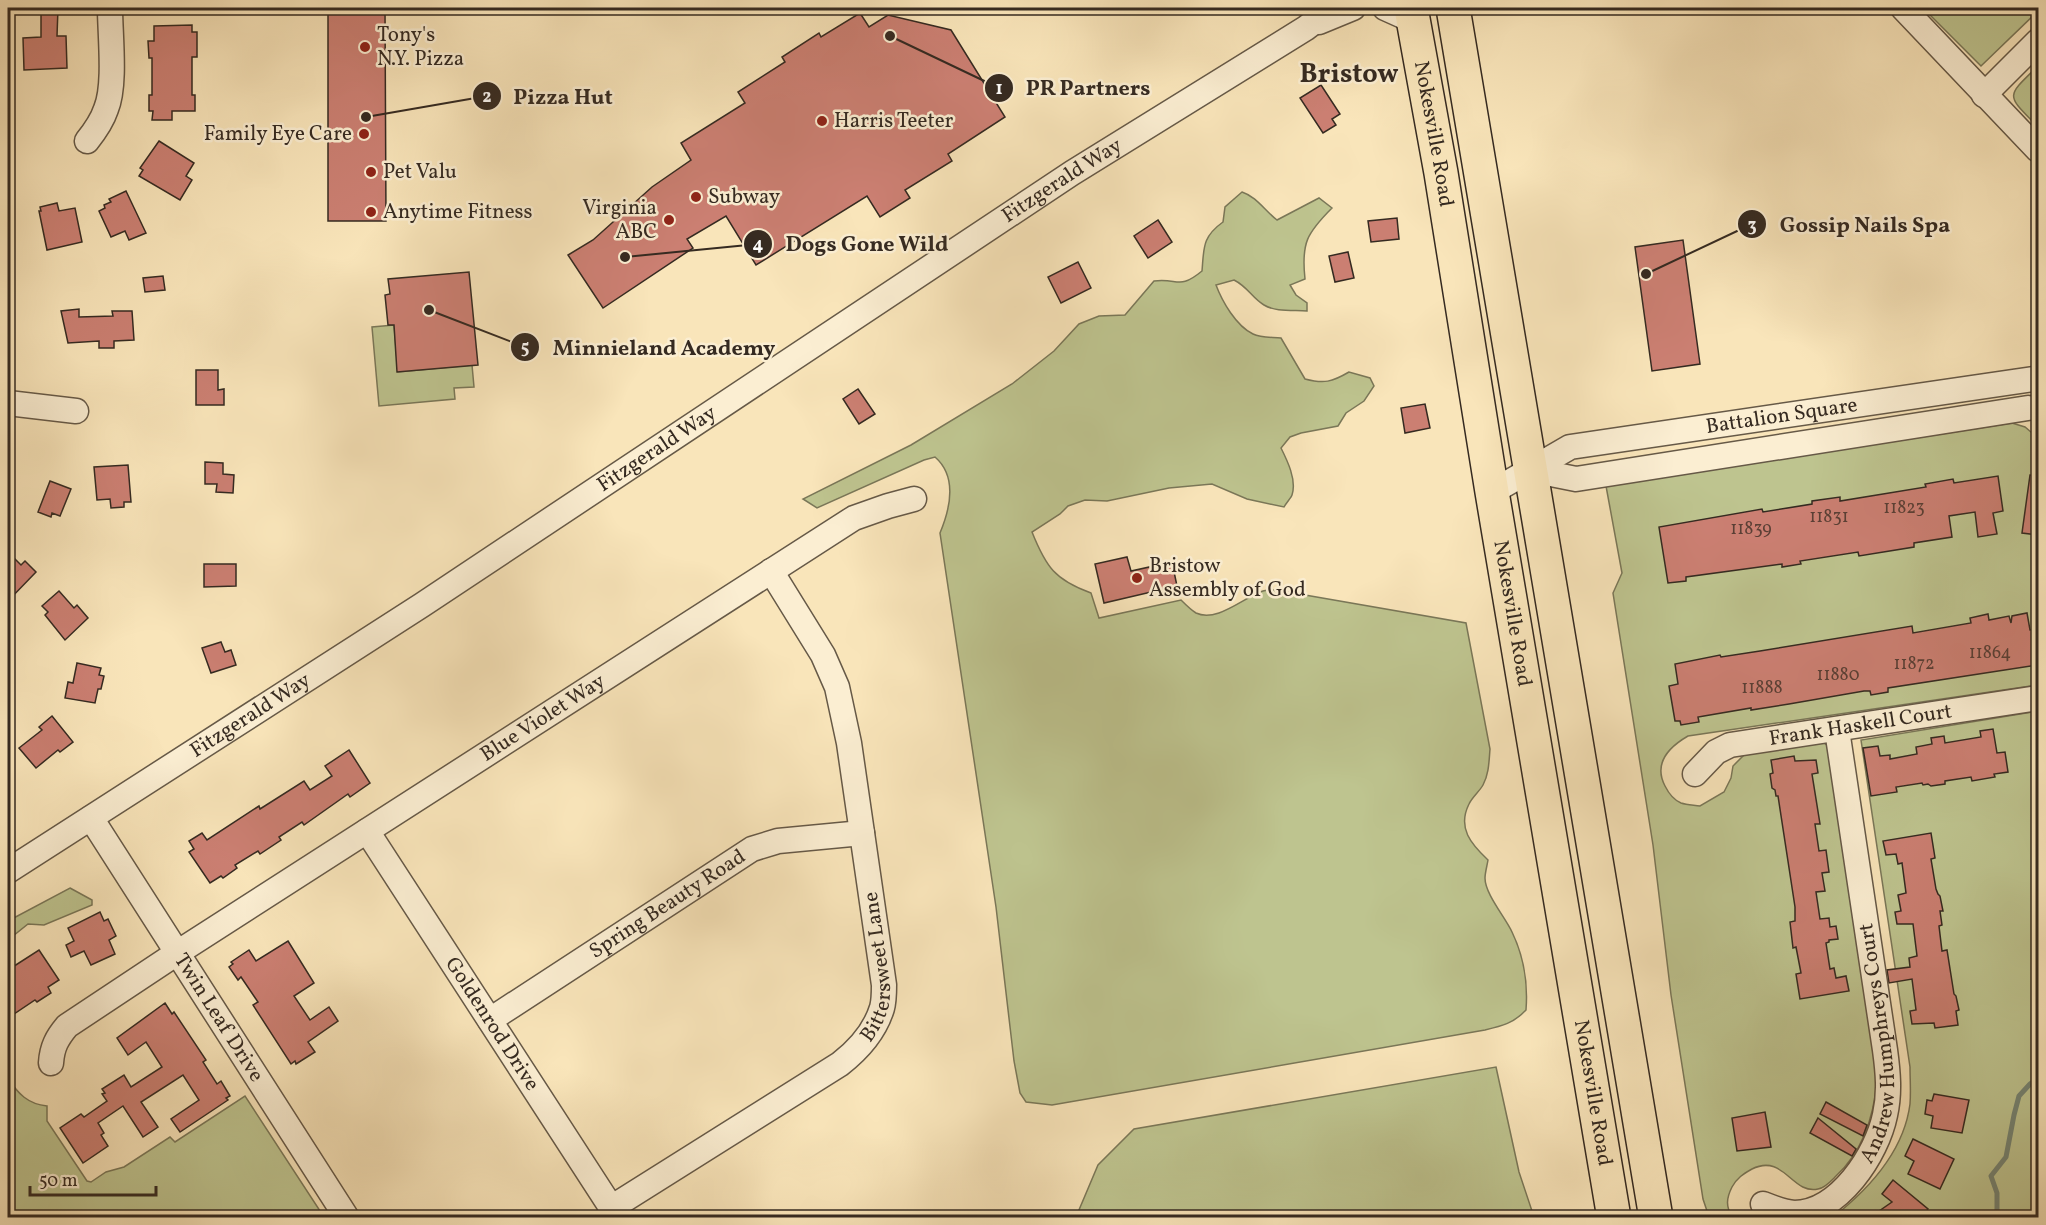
<svg xmlns="http://www.w3.org/2000/svg" width="2046" height="1225" viewBox="0 0 2046 1225" font-family="Vollkorn,serif">
<style>
.green{fill:#bec48f;stroke:#7a7758;stroke-width:1.5}
.lines{fill:none;stroke-linecap:round;stroke-linejoin:round}
.stream{stroke:#758473;stroke-width:5}
.building{fill:#cb7f72;stroke:#352a21;stroke-width:1.5}
.minor-casing{stroke:#665947;stroke-width:27}
.highway-casing{stroke:#352a21;stroke-width:36}
.minor{stroke:#fbeed2;stroke-width:24}
.highway{stroke:#f9e5ba;stroke-width:33}
.poi-dot{fill:#8f2418;stroke:#fbeed2;stroke-width:2}
.labels{text-anchor:middle;dominant-baseline:central;stroke-width:5;stroke-linejoin:round;paint-order:stroke}
.number-label{font-size:18px;fill:#5a3f35}
.poi-label{font-size:21px;fill:#352a21;stroke:#fbeed2;text-anchor:start}
.street-label{font-size:21px;fill:#352a21;stroke:#fbeed2}
.district-label{font-size:27px;font-weight:bold;fill:#352a21;stroke:#fbeed2}
.leader{fill:none;stroke:#352a21;stroke-width:2}
.callout-dot{fill:#352a21;stroke:#fbeed2;stroke-width:2}
.mark-label{font-size:18px;text-anchor:middle;font-weight:bold;fill:#fff}
.callout-label{font-size:22px;text-anchor:middle;font-weight:bold;fill:#352a21;stroke:#fbeed2;stroke-width:5;stroke-linejoin:round;paint-order:stroke}
</style>
<rect width="100%" height="100%" fill="#f9e5ba"/>
<filter id="stains"><feTurbulence type="fractalNoise" baseFrequency=".00333" numOctaves="4"/><feColorMatrix values="0 0 0 0 .2 0 0 0 0 .09 0 0 0 0 .02 0 0 0 .5 -.17"/></filter>
<radialGradient id="worn" r=".72"><stop offset=".6" stop-color="#630" stop-opacity="0"/><stop offset="1" stop-color="#630" stop-opacity=".3"/></radialGradient>
<g class="green">
<polygon points="1923,8 2038,8 2038,11 1981,66"/>
<path d="M2038 66V127C2006 94 2005 98 2038 66Z"/>
<path d="M1242 192C1257 197 1264 210 1277 220L1319 198 1332 208C1307 233 1301 243 1305 279L1290 285 1296 295 1307 303V311C1293 310 1275 312 1264 305 1252 298 1248 287 1234 280L1216 285C1222 301 1236 326 1253 334 1261 338 1272 337 1281 338L1305 379C1324 384 1332 382 1349 372L1370 378 1374 386 1364 401 1346 413 1338 426 1301 433 1290 437 1281 448C1287 460 1297 480 1292 495 1291 498 1286 503 1284 507L1247 499 1212 484 1169 488 1107 501 1085 500 1068 506 1060 514 1032 532C1046 567 1055 580 1091 593L1099 618 1181 600C1185 604 1191 610 1196 613 1217 623 1244 597 1263 591 1269 589 1276 590 1282 591L1466 623 1490 749C1489 761 1489 774 1483 785 1479 792 1472 797 1469 804 1457 828 1471 844 1488 860 1487 866 1485 873 1485 878 1485 894 1505 917 1512 932 1524 957 1528 984 1526 1010 1514 1023 1502 1026 1485 1030L1052 1105 1026 1102 1020 1093 1014 1061 996 907 940 533C950 509 958 477 935 457L924 460 817 508 803 499 911 445 1012 384 1054 351 1079 324 1099 316 1125 315 1154 281C1179 278 1179 290 1202 271 1204 248 1202 237 1223 222L1225 207Z"/>
<polygon points="394,325 398,372 472,365 474,387 454,388 455,399 379,406 372,327"/>
<path d="M2012 423 2025 427 2038 438V685L1688 736C1669 747 1653 763 1665 786 1668 792 1674 800 1681 803 1687 805 1694 805 1700 806L1724 792 1731 778 1733 766 1745 754 1820 740 1832 749 1877 1080C1874 1116 1863 1151 1836 1176 1831 1181 1825 1188 1818 1189 1792 1195 1784 1153 1752 1169 1743 1174 1737 1178 1732 1187 1726 1199 1726 1206 1732 1217H1709L1703 1199 1671 995 1653 845 1613 593 1622 573 1606 486Z"/>
<path d="M2038 711V1217L1832 1218C1868 1190 1904 1151 1910 1104 1911 1092 1910 1079 1910 1067L1861 740Z"/>
<polygon points="70,888 92,900 92,905 44,925 28,924 8,940 8,921"/>
<polygon points="1496,1067 1519,1172 1534,1217 1076,1217 1098,1165 1134,1129"/>
<path d="M8 1078C18 1094 28 1104 47 1106V1121L87 1181 91 1182 106 1172 124 1167 170 1137 175 1142 245 1096 324 1217H8Z"/>
</g>
<g class="lines">
<polyline class="stream" points="1997,1218 1997,1193 1991,1176 2006,1157 2014,1115 2019,1096 2030,1084 2038,1078"/>
</g>
<g class="building">
<polygon points="41,8 58,8 57,36 66,36 67,68 24,70 23,38 41,37"/>
<polygon points="328,8 385,8 386,221 328,221"/>
<polygon points="860,13 869,27 888,15 951,30 1005,117 948,154 952,161 905,190 910,198 880,217 867,196 756,265 726,216 687,239 693,248 603,308 568,255 593,240 652,187 691,160 681,143 745,103 738,92 785,62 782,57 819,33 821,37"/>
<polygon points="192,25 192,32 197,32 197,57 192,57 192,95 195,95 195,111 172,111 172,120 152,120 153,111 149,111 149,95 152,95 152,58 149,58 148,41 154,41 154,26"/>
<polygon points="1321,85 1340,114 1332,119 1336,125 1323,133 1300,98"/>
<polygon points="159,141 194,163 186,176 192,180 180,200 139,176 143,170 140,168"/>
<polygon points="126,191 146,233 129,240 125,231 111,237 99,211 105,208 104,205 111,202 109,199"/>
<polygon points="57,203 59,211 75,208 82,242 47,250 39,211 41,211 40,207"/>
<polygon points="1397,218 1399,239 1371,242 1368,221"/>
<polygon points="1158,220 1172,242 1148,258 1134,236"/>
<polygon points="1683,240 1700,364 1652,371 1635,247"/>
<polygon points="1348,252 1354,278 1335,282 1329,256"/>
<polygon points="1078,262 1091,288 1061,303 1048,277"/>
<polygon points="469,272 478,365 397,372 394,325 388,325 385,295 390,294 388,279"/>
<polygon points="163,276 165,290 145,292 143,278"/>
<polygon points="79,309 79,317 113,316 112,311 132,311 134,340 114,341 114,348 99,348 99,341 68,343 61,311"/>
<polygon points="196,370 218,370 218,390 224,389 224,405 196,405"/>
<polygon points="858,389 875,414 859,424 843,399"/>
<polygon points="1425,404 1430,428 1405,433 1401,408"/>
<polygon points="205,462 223,463 223,474 234,475 233,493 216,492 217,484 205,484"/>
<polygon points="128,465 131,502 124,502 124,507 111,508 110,499 97,500 94,467"/>
<polygon points="2030,475 2038,476 2038,535 2022,533"/>
<polygon points="1998,476 2003,511 1993,513 1997,534 1978,537 1975,512 1949,516 1952,537 1914,543 1914,547 1859,556 1858,552 1800,561 1801,564 1782,567 1782,564 1686,577 1686,581 1668,583 1659,527 1762,509 1763,512 1812,504 1812,501 1840,497 1840,501 1926,487 1925,484 1953,479 1954,483"/>
<polygon points="50,481 71,489 60,516 52,513 51,517 38,512"/>
<polygon points="8,552 21,565 25,561 36,572 8,601"/>
<polygon points="1127,557 1131,571 1172,562 1177,586 1104,603 1095,564"/>
<polygon points="204,564 236,564 236,586 204,587"/>
<polygon points="59,591 74,608 77,605 88,618 65,640 45,615 48,612 42,606"/>
<polygon points="2027,613 2030,630 2038,629 2038,665 1888,688 1888,692 1871,695 1870,691 1864,691 1789,704 1751,710 1751,708 1704,716 1698,717 1699,722 1681,725 1680,721 1675,721 1669,686 1678,684 1675,664 1720,655 1721,657 1760,651 1912,626 1913,633 1971,623 1970,618 1988,614 1989,620 2009,616 2011,623 2012,616"/>
<polygon points="221,642 225,652 231,650 236,665 211,673 202,648"/>
<polygon points="77,663 101,668 99,675 104,676 101,689 98,689 95,703 65,698 68,682 73,683"/>
<polygon points="52,716 73,742 60,752 58,750 36,768 19,748 42,730 39,727"/>
<polygon points="1993,729 1997,753 2005,752 2008,772 1994,774 1995,777 1972,781 1971,777 1945,781 1945,784 1931,786 1928,784 1923,785 1922,783 1896,787 1897,792 1871,796 1863,748 1878,746 1880,756 1890,755 1890,759 1917,754 1916,747 1932,744 1931,738 1944,736 1945,743 1981,737 1980,731"/>
<polygon points="349,750 370,783 350,797 348,794 304,825 302,822 279,837 281,840 260,854 258,851 235,865 237,868 223,878 221,876 210,883 189,852 194,849 189,841 202,833 207,840 259,806 260,809 304,781 310,790 332,776 325,766"/>
<polygon points="1794,756 1795,761 1816,760 1818,773 1812,774 1820,824 1815,824 1819,851 1826,850 1829,872 1822,873 1825,891 1816,892 1820,919 1829,918 1830,927 1836,926 1838,939 1829,940 1829,942 1826,943 1830,969 1834,968 1836,978 1846,976 1849,991 1800,999 1796,974 1801,973 1796,947 1793,948 1790,922 1795,921 1795,907 1778,796 1776,796 1775,790 1772,788 1770,774 1773,773 1771,760"/>
<polygon points="1931,833 1935,858 1931,859 1936,889 1938,894 1940,896 1943,911 1940,911 1942,925 1939,926 1942,951 1947,950 1954,994 1956,996 1959,1010 1956,1011 1958,1025 1935,1028 1934,1023 1912,1024 1910,1011 1916,1010 1912,979 1889,983 1887,970 1910,967 1909,958 1917,956 1913,924 1897,924 1895,912 1901,911 1898,895 1906,893 1902,863 1898,864 1896,854 1886,855 1883,841"/>
<polygon points="100,912 104,921 108,919 116,936 109,940 115,954 91,965 84,951 71,957 66,945 74,941 68,928"/>
<polygon points="288,941 314,983 294,996 310,1020 329,1007 338,1021 308,1042 315,1052 296,1064 295,1061 291,1064 253,1005 258,1002 241,977 238,980 229,967 233,964 231,962 249,950 256,961"/>
<polygon points="39,950 59,980 48,987 51,993 37,1002 35,1000 8,1018 8,970"/>
<polygon points="165,1003 172,1014 174,1012 206,1060 203,1062 217,1084 221,1081 230,1096 226,1098 228,1100 180,1132 171,1119 199,1100 183,1075 141,1102 158,1127 143,1137 123,1106 98,1123 104,1133 101,1135 108,1146 83,1163 60,1128 81,1114 84,1117 107,1101 102,1094 105,1093 102,1089 124,1075 131,1087 162,1067 146,1042 128,1055 117,1038"/>
<polygon points="1934,1094 1969,1100 1962,1133 1931,1128 1933,1116 1925,1114 1927,1100 1932,1101"/>
<polygon points="1826,1102 1867,1125 1863,1136 1820,1114"/>
<polygon points="1765,1112 1771,1147 1737,1151 1732,1118"/>
<polygon points="1818,1118 1856,1149 1852,1156 1810,1133"/>
<polygon points="1913,1139 1954,1159 1940,1189 1908,1174 1914,1161 1905,1156"/>
<polygon points="1893,1180 1928,1209 1922,1218 1869,1218 1892,1202 1882,1194"/>
</g>
<g class="lines">
<g class="minor-casing">
<g id="minor">
<polyline points="1385,8 1414,21"/>
<polyline points="1903,8 2038,150"/>
<polyline points="1319,22 1353,8"/>
<polyline points="1984,95 2038,41"/>
<path d="M87 141C95 131 102 121 106 109 116 85 110 35 110 8"/>
<polyline points="8,403 76,411"/>
<polyline points="1531,470 1576,479 2028,408"/>
<path id="s1" d="M1492 492 1570 447 2033 379"/>
<path id="s2" d="M1695 774 1716 752 1730 745 2038 698"/>
<path id="s3" d="M91 818 347 1218"/>
<path id="s4" d="M367 831 618 1218"/>
<path id="s5" d="M8 871 422 605 1072 173 1306 28 1332 8"/>
<path id="s6" d="M490 1020 752 849 778 841 862 833"/>
<path id="s7" d="M51 1063C52 1047 57 1038 67 1026L177 953 854 518 888 506 914 499"/>
<path id="s8" d="M1763 1204C1773 1208 1783 1212 1794 1213 1839 1213 1877 1154 1885 1115 1890 1093 1888 1072 1885 1050L1837 730"/>
<path id="s9" d="M611 1208 840 1064C858 1050 875 1031 882 1008 884 1001 884 992 884 985L849 743 837 687 823 655 771 571"/>
</g>
</g>
<g class="highway-casing">
<g id="highway">
<path id="s10" d="M1411 8 1441 173 1492 492 1614 1218"/>
<polyline points="1453,8 1656,1218"/>
</g>
</g>
<use href="#minor" class="minor"/>
<use href="#highway" class="highway"/>
</g>
<g class="poi-dot">
<circle cx="365" cy="47" r="6"/>
<circle cx="822" cy="121" r="6"/>
<circle cx="364" cy="134" r="6"/>
<circle cx="371" cy="172" r="6"/>
<circle cx="696" cy="197" r="6"/>
<circle cx="371" cy="212" r="6"/>
<circle cx="669" cy="220" r="6"/>
<circle cx="1137" cy="578" r="6"/>
</g>
<g class="labels">
<g class="number-label">
<text x="1904" y="508">11823</text>
<text x="1829" y="517">11831</text>
<text x="1751" y="529">11839</text>
<text x="1990" y="653">11864</text>
<text x="1914" y="664">11872</text>
<text x="1838" y="675">11880</text>
<text x="1762" y="688">11888</text>
</g>
<g class="poi-label">
<text x="377" y="35">Tony's<tspan x="377" dy="24">N.Y. Pizza</tspan></text>
<text x="834" y="121">Harris Teeter</text>
<text x="352" y="134" text-anchor="end">Family Eye Care</text>
<text x="383" y="172">Pet Valu</text>
<text x="708" y="197">Subway</text>
<text x="657" y="208" text-anchor="end">Virginia<tspan x="657" dy="24">ABC</tspan></text>
<text x="383" y="212">Anytime Fitness</text>
<text x="1149" y="566">Bristow<tspan x="1149" dy="24">Assembly of God</tspan></text>
</g>
<g class="street-label">
<text stroke="none"><textPath href="#s10" startOffset="128">Nokesville Road</textPath></text>
<text stroke="none"><textPath href="#s5" startOffset="1260">Fitzgerald Way</textPath></text>
<text stroke="none"><textPath href="#s1" startOffset="304">Battalion Square</textPath></text>
<text stroke="none"><textPath href="#s5" startOffset="774">Fitzgerald Way</textPath></text>
<text stroke="none"><textPath href="#s10" startOffset="614">Nokesville Road</textPath></text>
<text stroke="none"><textPath href="#s5" startOffset="288">Fitzgerald Way</textPath></text>
<text stroke="none"><textPath href="#s7" startOffset="608">Blue Violet Way</textPath></text>
<text stroke="none"><textPath href="#s2" startOffset="178">Frank Haskell Court</textPath></text>
<text stroke="none"><textPath href="#s6" startOffset="212">Spring Beauty Road</textPath></text>
<text stroke="none"><textPath href="#s9" startOffset="382">Bittersweet Lane</textPath></text>
<text stroke="none"><textPath href="#s3" startOffset="237">Twin Leaf Drive</textPath></text>
<text stroke="none"><textPath href="#s4" startOffset="230">Goldenrod Drive</textPath></text>
<text stroke="none"><textPath href="#s8" startOffset="246">Andrew Humphreys Court</textPath></text>
<text stroke="none"><textPath href="#s10" startOffset="1100">Nokesville Road</textPath></text>
</g>
<g class="district-label">
<text x="1349" y="75">Bristow</text>
</g>
</g>
<path class="leader" d="M890 36L999 88M366 117L487 96M1646 274L1752 224M625 257L758 244M429 310L525 347"/>
<g class="callout-dot">
<circle cx="890" cy="36" r="6"/>
<circle cx="366" cy="117" r="6"/>
<circle cx="1646" cy="274" r="6"/>
<circle cx="625" cy="257" r="6"/>
<circle cx="429" cy="310" r="6"/>
<circle cx="999" cy="88" r="15"/>
<circle cx="487" cy="96" r="15"/>
<circle cx="1752" cy="224" r="15"/>
<circle cx="758" cy="244" r="15"/>
<circle cx="525" cy="347" r="15"/>
</g>
<g class="mark-label">
<text x="999" y="94">1</text>
<text x="487" y="102">2</text>
<text x="1752" y="231">3</text>
<text x="758" y="250">4</text>
<text x="525" y="353">5</text>
</g>
<g class="callout-label">
<text x="1088" y="95">PR Partners</text>
<text x="563" y="104">Pizza Hut</text>
<text x="1865" y="232">Gossip Nails Spa</text>
<text x="867" y="251">Dogs Gone Wild</text>
<text x="664" y="355">Minnieland Academy</text>
</g>
<rect width="2046" height="1225" fill="none" stroke="#f9e5ba" stroke-width="30"/>
<rect x="9" y="9" width="2028" height="1207" fill="none" stroke="#352a21" stroke-width="3"/>
<rect x="15" y="15" width="2016" height="1195" fill="none" stroke="#352a21" stroke-width="1.5"/>
<path d="M30 1186v9h126v-9" fill="none" stroke="#352a21" stroke-width="3"/>
<text x="39" y="1186" font-size="18" fill="#352a21" stroke="#fbeed2" stroke-width="4.5" paint-order="stroke">50 m</text>
<rect width="100%" height="100%" filter="url(#stains)"/>
<rect width="100%" height="100%" fill="url(#worn)"/>
</svg>
